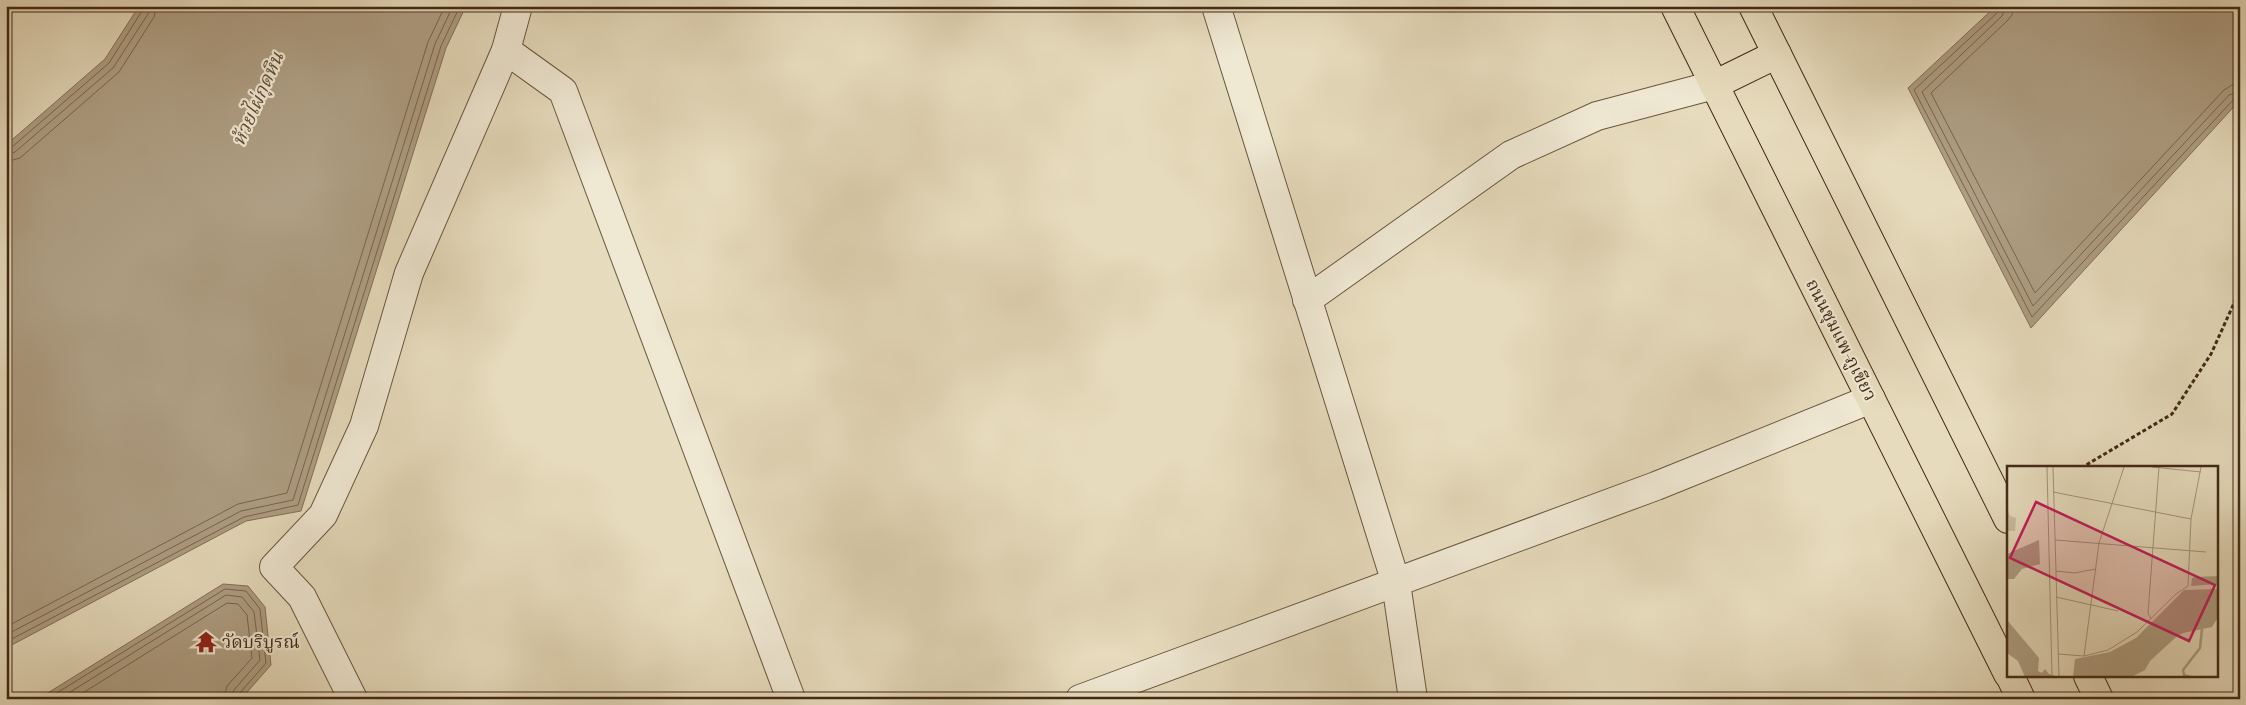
<svg xmlns="http://www.w3.org/2000/svg" width="2246" height="705" viewBox="0 0 2246 705" font-family="'IM FELL French Canon','Noto Serif Thai',serif">
<style>
.water{fill:#ae9e83;stroke:#836f57}
.lines{fill:none;stroke-linecap:round;stroke-linejoin:round}
.shore{stroke:#78644c;stroke-width:1}
.minor-casing{stroke:#6b563f;stroke-width:30}
.highway-casing{stroke:#422915;stroke-width:30}
.path{stroke:#422915;stroke-width:3;stroke-dasharray:4 2.5;stroke-linecap:butt}
.minor{stroke:#efe8d3;stroke-width:28}
.highway{stroke:#e6dbbc;stroke-width:28}
.labels{text-anchor:middle;dominant-baseline:central;stroke-width:4.5;stroke-linejoin:round;paint-order:stroke}
.street-label{font-size:18px;fill:#422915;stroke:#efe8d3}
.poi-label{font-size:18px;fill:#422915;stroke:#efe8d3;text-anchor:start}
.water-label{font-size:19px;font-style:italic;fill:#624c36;stroke:#efe8d3}
.inset-river{fill:none;stroke:#ae9e83;stroke-width:2.5}
.inset-road{fill:none;stroke:#a49479;stroke-width:1}
.view{fill:#c2185b;fill-opacity:0.15;stroke:#c2185b;stroke-width:2.5}
.inset-edge{fill:none;stroke:#422915;stroke-width:2.5}
</style>
<rect width="100%" height="100%" fill="#e6dbbc"/>
<filter id="stains"><feTurbulence type="fractalNoise" baseFrequency=".004" numOctaves="4"/><feColorMatrix values="0 0 0 0 .2 0 0 0 0 .09 0 0 0 0 .02 0 0 0 .5 -.17"/></filter>
<radialGradient id="worn" r=".72"><stop offset=".6" stop-color="#630" stop-opacity="0"/><stop offset="1" stop-color="#630" stop-opacity=".3"/></radialGradient>
<g class="water">
<polygon points="139,6 466,6 446,48 301,511 246,521 6,648 6,145 105,59"/>
<polygon points="1996,6 2240,6 2240,100 2031,328 1908,88"/>
<polygon points="223,584 248,586 265,607 271,665 241,699 38,699"/>
</g>
<g class="lines">
<g class="shore">
<polyline points="1999,6 1998,12 1914,90 2032,317 2234,99 2240,97"/>
<polyline points="2006,6 2002,16 1922,92 2033,306 2229,95 2240,91"/>
<polyline points="2013,6 2012,15 2007,21 1931,93 2035,293 2224,90 2232,85 2240,84"/>
<polyline points="6,148 12,147 109,63 142,11 143,6"/>
<polyline points="6,155 15,152 113,68 148,14 149,6"/>
<polyline points="6,162 20,158 119,72 154,17 157,6"/>
<polyline points="6,627 238,504 287,493 428,42 445,6"/>
<polyline points="6,635 241,511 293,500 435,44 453,6"/>
<polyline points="6,642 244,517 298,505 441,46 460,6"/>
<polyline points="47,699 225,589 246,591 260,609 266,663 239,694 237,699"/>
<polyline points="59,699 226,595 242,597 254,612 260,660 234,690 231,699"/>
<polyline points="73,699 227,603 238,604 247,615 252,658 227,686 224,699"/>
</g>
<g class="minor-casing">
<g id="minor">
<polyline points="1216,6 1396,583 1413,699"/>
<polyline points="506,50 563,91 791,699"/>
<polyline points="1307,300 1511,155 1597,116 1714,85"/>
<polyline points="353,699 302,597 274,567 323,515 364,426 409,273 506,50 518,6"/>
<polyline points="1080,699 1656,486 1871,399"/>
</g>
</g>
<g class="highway-casing">
<g id="highway">
<polyline points="1675,6 2008,674"/>
<polyline points="1753,6 2008,519"/>
<polyline points="1714,85 1777,54"/>
<polyline points="2010,676 2021,699"/>
<polyline points="2088,676 2099,699"/>
</g>
</g>
<polyline class="path" points="2081,468 2172,414 2211,354 2240,290"/>
<use href="#minor" class="minor"/>
<use href="#highway" class="highway"/>
</g>
<defs>
<g id="temple-bare" transform="scale(1.725)"><path d="M0-6L5-2H3V0L6.5 2.5H4V6H1.5V3h-3V6H-4V2.5H-6.5L-3 0V-2H-5Z" fill="#8f2418" stroke="#efe8d3" stroke-width="2.5" paint-order="stroke"/></g>
</defs>
<g fill-rule="evenodd">
<use href="#temple-bare" x="206" y="642"/>
</g>
<g class="labels">
<g class="street-label">
<text transform="translate(1841 340) rotate(63)">ถนนชุมแพ-ภูเขียว</text>
</g>
<g class="poi-label">
<text x="222" y="642">วัดบริบูรณ์</text>
</g>
<g class="water-label">
<text transform="translate(258 99) rotate(-66)">ห้วยไผ่กุดหิน</text>
</g>
</g>
<g transform="translate(2007 466)">
<rect width="211" height="211" fill="#e6dbbc"/>
<path d="M0 42 3 50 9 52 8 65H0Z" fill="#cabda0"/>
<path d="M32 74 33 98 15 103 7 113H0V88ZM212 110 211 118 184 120 185 112 189 111ZM211 123V151L205 161 176 167 168 172 143 195 138 204 124 211H66L68 193 103 186 129 172 177 124ZM0 154 32 192 31 205 35 207 38 203 42 208 52 211H18L11 195 0 187Z" fill="#ae9e83"/>
<path class="inset-river" d="M183 211 177 209 176 204 193 182 195 163"/>
<path class="inset-road" d="M40 1 45 211M46 1 52 211M145 1 194 6M46 26 184 53M48 74 199 86M49 105 67 107 89 103M49 131 111 145M144 153 141 147 152 1M51 188 77 190 101 184 130 166 169 128 181 120 184 53 194 1M77 190 92 77 117 1"/>
<path class="view" d="M29 36 208 119 182 175 3 92Z"/>
<rect width="211" height="211" class="inset-edge"/>
</g>
<rect width="2246" height="705" fill="none" stroke="#e6dbbc" stroke-width="25"/>
<rect x="8" y="8" width="2231" height="690" fill="none" stroke="#422915" stroke-width="2.5"/>
<rect x="12" y="12" width="2221" height="680" fill="none" stroke="#422915"/>
<rect width="100%" height="100%" filter="url(#stains)"/>
<rect width="100%" height="100%" fill="url(#worn)"/>
</svg>
